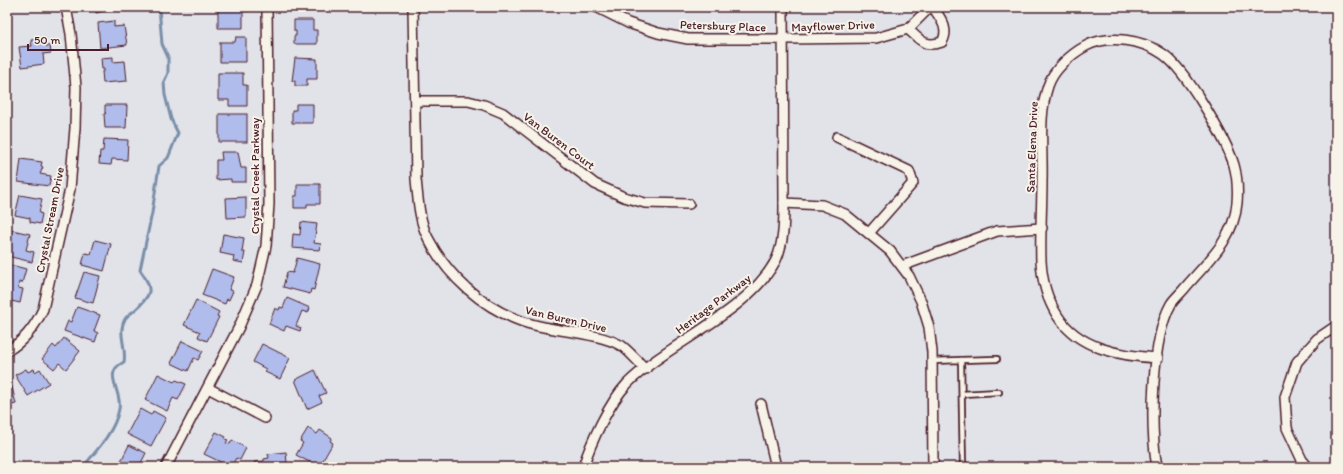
<svg xmlns="http://www.w3.org/2000/svg" width="1343" height="474" viewBox="0 0 1343 474" font-family="Itim,sans-serif">
<style>
.lines{fill:none;stroke-linecap:round;stroke-linejoin:round}
.stream{stroke:#798fa8;stroke-width:3}
.building{fill:#b0bcec;stroke:#4a1f2b}
.service-casing{stroke:#4a1f2b;stroke-width:8}
.minor-casing{stroke:#4a1f2b;stroke-width:12}
.service{stroke:#f7f3e8;stroke-width:4.5}
.minor{stroke:#f7f3e8;stroke-width:9}
.labels{text-anchor:middle;dominant-baseline:central;stroke-width:4;stroke-linejoin:round;paint-order:stroke}
.street-label{font-size:12px;fill:#4a1f2b;stroke:#f7f3e8}
</style>
<rect width="100%" height="100%" fill="#e2e2e9"/>
<filter id="ink" filterUnits="userSpaceOnUse"><feTurbulence type="fractalNoise" baseFrequency=".025" numOctaves="2"/><feDisplacementMap in="SourceGraphic" scale="8" xChannelSelector="R" yChannelSelector="G"/><feConvolveMatrix kernelMatrix="1 2 1 2 8 2 1 2 1" color-interpolation-filters="sRGB"/></filter>
<g filter="url(#ink)">
<g class="lines">
<path class="stream" d="M83 467C97 450 115 431 119 409 123 391 101 373 124 362 127 348 117 333 125 319 127 316 131 313 134 311 152 295 154 289 140 270L152 213 159 166 168 158 178 133 171 119 165 95 164 82 168 73V57L162 44 159 7"/>
</g>
<g class="building">
<polygon points="95,7 121,7 96,13"/>
<polygon points="218,7 248,7 248,11 243,11 243,28 218,28"/>
<polygon points="294,20 313,20 313,30 317,30 317,44 294,44 294,36 296,36 296,31 294,31"/>
<polygon points="114,21 114,27 124,26 127,45 100,48 98,23"/>
<polygon points="236,37 246,37 246,62 220,62 220,42 235,42"/>
<polygon points="45,38 46,46 50,46 51,53 43,54 44,64 22,67 19,47 32,46 31,40"/>
<polygon points="113,57 113,62 125,61 127,81 103,83 102,71 104,71 104,69 102,69 101,58"/>
<polygon points="295,58 317,59 317,79 307,79 307,86 295,86 295,81 292,81"/>
<polygon points="218,73 243,73 243,85 247,85 247,106 229,106 229,100 218,100"/>
<polygon points="296,104 313,104 313,123 292,123 292,110 296,110"/>
<polygon points="105,105 127,105 126,128 105,128 104,114 106,113 105,113"/>
<rect x="219" y="114" width="28" height="28"/>
<polygon points="104,139 128,140 127,160 112,159 111,165 99,164 100,151 103,151"/>
<polygon points="221,152 238,152 241,168 246,168 246,182 231,182 231,179 216,180 216,160 222,160"/>
<polygon points="21,159 42,162 41,166 43,167 40,174 51,176 49,186 18,182"/>
<polygon points="297,184 320,184 320,204 307,204 307,208 294,208 294,196 297,196"/>
<polygon points="20,195 42,199 39,213 42,214 40,224 30,222 30,218 15,215"/>
<polygon points="246,197 246,217 227,218 226,198"/>
<polygon points="301,222 317,224 314,243 321,244 320,250 292,248 293,234 300,235"/>
<polygon points="12,230 30,234 26,250 34,252 32,262 7,256"/>
<polygon points="223,234 244,238 242,252 245,252 243,263 233,261 234,256 220,253"/>
<polygon points="95,240 111,244 104,271 82,265 85,253 91,254"/>
<polygon points="297,258 320,264 314,290 311,289 310,294 283,287 287,272 293,273"/>
<polygon points="7,264 26,269 22,283 19,282 18,288 23,289 20,303 7,300"/>
<polygon points="212,269 234,277 229,290 233,291 229,300 227,299 225,304 202,295"/>
<polygon points="84,272 100,276 93,303 75,298"/>
<polygon points="287,298 310,308 308,313 302,311 296,326 301,328 300,331 286,326 284,331 269,324 275,308 279,310 280,307 283,308"/>
<polygon points="196,300 219,312 217,316 219,317 207,341 198,337 200,332 184,325"/>
<polygon points="77,307 100,315 94,331 98,333 95,342 64,331 68,321 71,322"/>
<polygon points="64,338 80,351 66,369 59,363 54,369 42,359 53,345 56,348"/>
<polygon points="182,341 203,351 198,360 194,358 188,371 171,363"/>
<polygon points="262,344 290,358 280,379 265,372 266,369 253,362"/>
<polygon points="26,369 28,372 34,369 35,372 40,369 49,383 28,396 15,375"/>
<polygon points="315,370 326,393 319,396 322,402 307,409 295,380"/>
<polygon points="158,374 174,382 176,380 186,384 178,400 173,398 167,411 145,400"/>
<polygon points="10,378 16,404 7,406 7,379"/>
<polygon points="140,409 151,415 153,411 166,418 151,446 127,434"/>
<polygon points="308,428 317,434 320,430 332,438 330,441 333,443 319,467 296,455 303,443 300,441"/>
<polygon points="216,432 226,437 225,439 228,440 226,443 230,444 232,440 246,448 240,460 236,458 231,467 204,454"/>
<polygon points="129,445 146,453 139,467 118,467"/>
<polygon points="286,452 287,463 282,463 282,467 255,467 254,462 264,461 264,459 269,458 268,454"/>
</g>
<g class="lines">
<g class="service-casing">
<g id="service">
<polyline points="961,360 997,359"/>
<polyline points="932,361 961,360 963,467"/>
<polyline points="962,394 999,392"/>
</g>
</g>
<g class="minor-casing">
<g id="minor">
<path d="M413 7 416 179C418 198 419 221 428 238 447 276 482 307 521 321 550 332 596 331 622 346 630 352 638 362 646 369"/>
<polyline points="596,7 628,23 658,33 688,39 783,39 876,38 908,29 930,7"/>
<path d="M908 29C920 40 925 48 942 42 950 29 940 18 933 7"/>
<polyline points="415,101 468,101 484,105 503,113 595,184 624,197 645,203 689,204"/>
<polyline points="837,137 909,171 913,183 869,233"/>
<polyline points="784,203 822,205 845,214 890,251 909,276 921,301 929,327 932,352 933,467"/>
<polyline points="902,266 997,231 1042,228"/>
<path d="M7 351C24 341 35 327 43 309L70 189 75 128 76 87 71 34 66 7"/>
<polyline points="208,388 265,418"/>
<polyline points="761,404 776,467"/>
<polyline points="166,467 239,327 257,285 266,246 269,204 267,7"/>
<path d="M583 467C591 442 609 403 627 384 669 342 748 313 776 260 784 243 784 221 784 203L783 7"/>
<path d="M1157 467C1150 428 1151 339 1171 304 1174 299 1180 294 1184 289 1206 263 1234 240 1237 203 1238 191 1237 176 1234 165 1226 139 1186 70 1163 54 1143 40 1109 34 1086 46 1071 54 1053 70 1048 86 1038 115 1043 150 1042 181 1042 207 1040 235 1041 261 1042 280 1047 299 1057 315 1078 349 1121 356 1158 358"/>
<polyline points="1308,467 1302,460 1287,428 1285,397 1297,362 1317,339 1336,326"/>
</g>
</g>
<use href="#service" class="service"/>
<use href="#minor" class="minor"/>
</g>
</g>
<g class="labels">
<g class="street-label">
<text transform="translate(723 26) rotate(2)">Petersburg Place</text>
<text transform="translate(833 26) rotate(-2)">Mayflower Drive</text>
<text transform="translate(559 141) rotate(37)">Van Buren Court</text>
<text transform="translate(1032 147) rotate(-88)">Santa Elena Drive</text>
<text transform="translate(255 176) rotate(-90)">Crystal Creek Parkway</text>
<text transform="translate(50 220) rotate(-79)">Crystal Stream Drive</text>
<text transform="translate(713 304) rotate(-37)">Heritage Parkway</text>
<text transform="translate(566 319) rotate(13)">Van Buren Drive</text>
</g>
</g>
<rect width="1343" height="474" fill="none" stroke="#f7f3e8" stroke-width="24"/>
<rect x="12" y="12" width="1319" height="450" fill="none" stroke="#4a1f2b" stroke-width="1.5" filter="url(#ink)"/>
<path d="M28 44v6h80v-6" fill="none" stroke="#4a1f2b" stroke-width="2"/>
<text x="34" y="44" font-size="12" fill="#4a1f2b" stroke="#f7f3e8" stroke-width="3" paint-order="stroke">50 m</text>
</svg>
